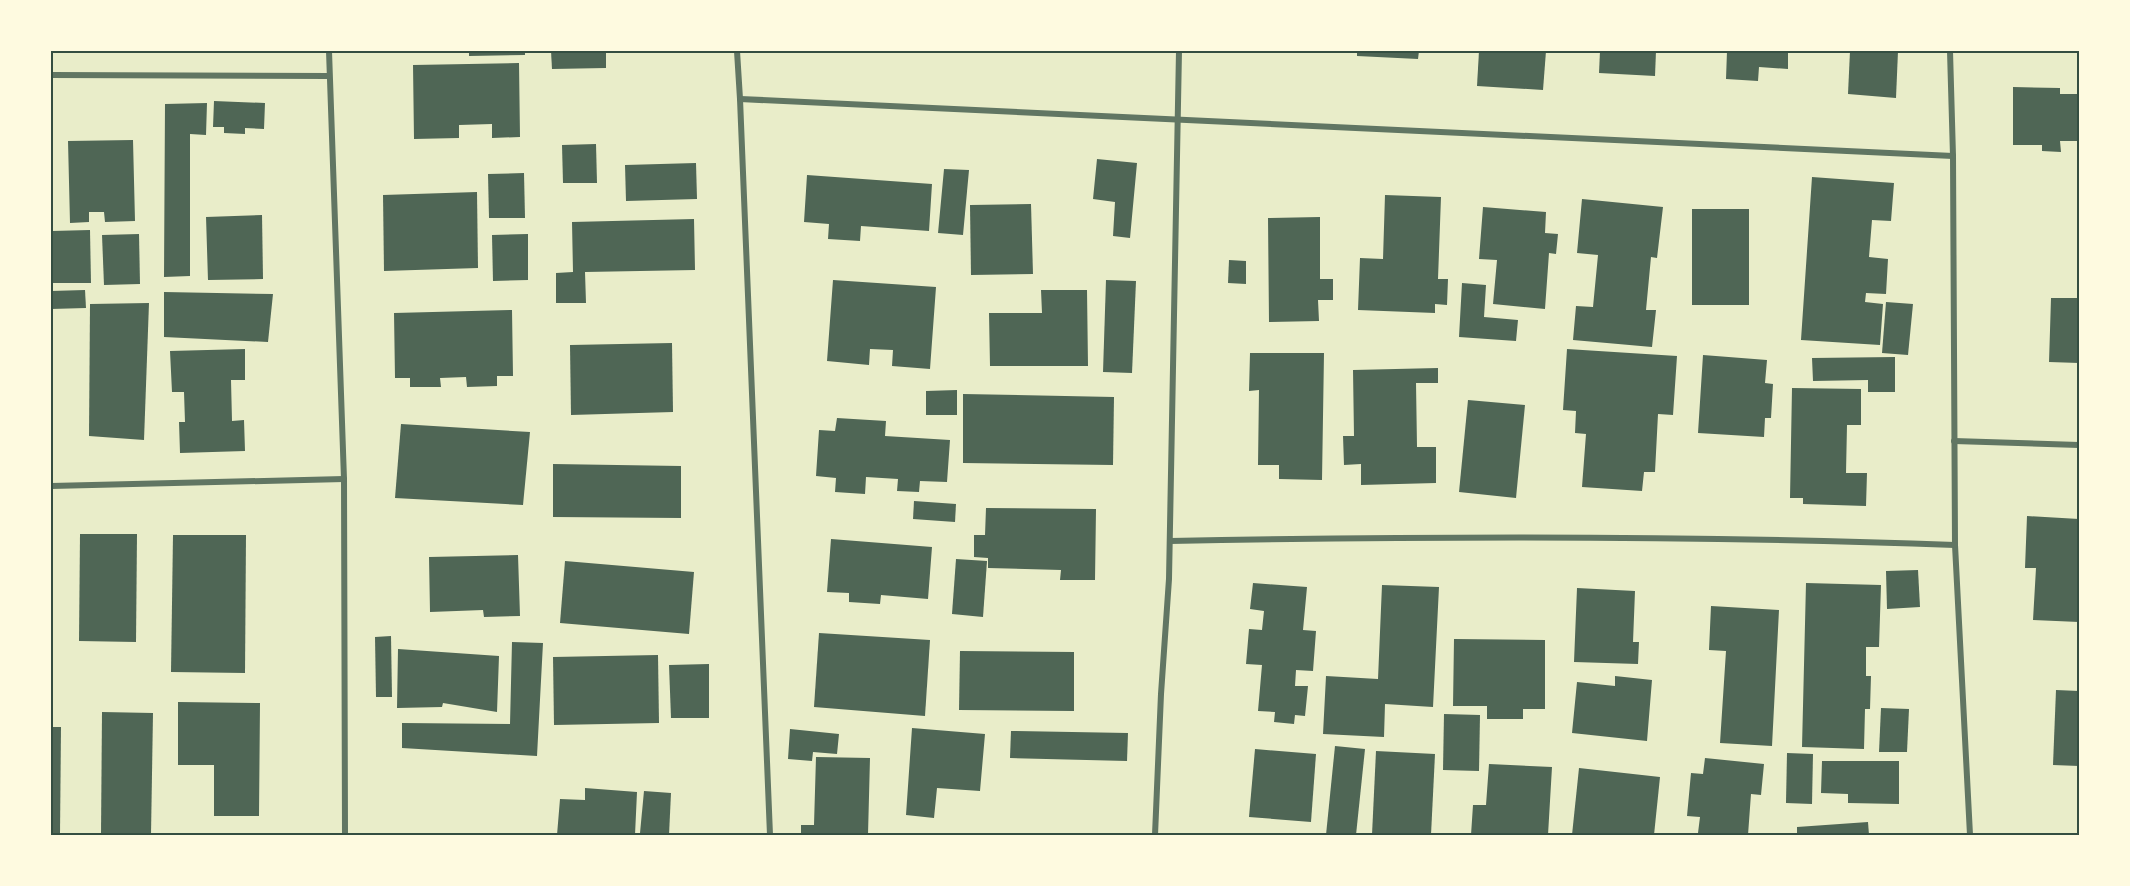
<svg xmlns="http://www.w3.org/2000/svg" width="2130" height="886" viewBox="0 0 2130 886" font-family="'Golos Text',sans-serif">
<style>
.building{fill:#4f6655}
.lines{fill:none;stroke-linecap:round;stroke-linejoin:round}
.minor{stroke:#617663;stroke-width:6}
.neatline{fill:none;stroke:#344e41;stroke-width:2}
</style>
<rect width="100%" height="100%" fill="#e9edc9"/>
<g class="building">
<polygon points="469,51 525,51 525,55 469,56"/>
<polygon points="551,51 606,51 606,68 552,69"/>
<polygon points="1357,51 1419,51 1418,59 1357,56"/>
<polygon points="1479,51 1546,51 1543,90 1477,86"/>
<polygon points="1600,51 1656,51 1655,76 1599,73"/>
<polygon points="1727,51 1788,51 1788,69 1759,67 1758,81 1726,79"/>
<polygon points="1850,51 1898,51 1896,98 1848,94"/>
<polygon points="519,63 520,137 492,138 492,124 459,125 459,138 414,139 413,65"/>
<polygon points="2013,87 2060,88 2060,94 2079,94 2079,141 2060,141 2061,152 2042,151 2042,145 2013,145"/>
<polygon points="214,101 265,103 264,129 245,128 245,134 224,133 224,127 213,127"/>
<polygon points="207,103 206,135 190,134 190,276 164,277 165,104"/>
<polygon points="133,140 135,221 105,222 104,212 89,212 89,222 70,223 68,141"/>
<polygon points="596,144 597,183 563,183 562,145"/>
<polygon points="1097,159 1137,163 1130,238 1113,236 1115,202 1093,199"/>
<polygon points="696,163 697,199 626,201 625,165"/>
<polygon points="944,169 969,170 963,235 938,233"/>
<polygon points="524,173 525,218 489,218 488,174"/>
<polygon points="807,175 932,184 929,231 861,226 860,241 828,239 829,224 804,222"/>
<polygon points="1812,177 1894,183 1891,221 1872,220 1869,257 1888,259 1886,294 1866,293 1865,302 1883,304 1880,345 1801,340"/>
<polygon points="477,192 478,268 384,271 383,195"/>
<polygon points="1385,195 1441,197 1438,279 1448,279 1447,305 1435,304 1435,313 1358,310 1360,258 1383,259"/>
<polygon points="1582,199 1663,207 1657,258 1651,257 1646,310 1656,310 1652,347 1573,340 1576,306 1593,307 1598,255 1577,253"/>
<polygon points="1031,204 1033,274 971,275 970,205"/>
<polygon points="1483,207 1546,212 1545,233 1558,234 1556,254 1549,253 1545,309 1493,304 1497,260 1479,259"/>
<rect x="1692" y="209" width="57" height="96"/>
<polygon points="262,215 263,279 208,280 206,217"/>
<polygon points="1320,217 1320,279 1333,279 1333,300 1318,300 1319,321 1269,322 1268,218"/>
<polygon points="694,219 695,270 585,272 586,303 556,303 556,273 573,272 572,222"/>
<polygon points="90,230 91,283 53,283 52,231"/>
<polygon points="139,234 140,284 104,285 102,235"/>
<polygon points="528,234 528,280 493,281 492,235"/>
<polygon points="1229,260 1246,261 1246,284 1228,283"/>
<polygon points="833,280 936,287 930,369 892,366 893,350 870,349 869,365 827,361"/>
<polygon points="1106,280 1136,281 1132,373 1103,372"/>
<polygon points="1462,283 1486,285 1484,317 1518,320 1516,341 1459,337"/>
<polygon points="85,290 86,308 51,309 51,291"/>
<polygon points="1041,290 1087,290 1088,366 990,366 989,313 1042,313"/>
<polygon points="164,292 273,294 268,342 164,337"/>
<polygon points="2051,298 2079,298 2079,363 2049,362"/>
<polygon points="1886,302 1913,304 1908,355 1882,353"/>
<polygon points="149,303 144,440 89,436 90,304"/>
<polygon points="512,310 513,376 497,376 497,386 467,387 466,377 440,378 441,387 410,387 410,378 395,378 394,313"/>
<polygon points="672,343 673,412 571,415 570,345"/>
<polygon points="245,349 245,380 231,380 232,421 244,420 245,451 180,453 179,422 185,422 184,392 172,392 170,351"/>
<polygon points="1567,349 1677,356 1673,415 1658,414 1655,472 1644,472 1642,491 1582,487 1586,434 1575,433 1576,411 1563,410"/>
<polygon points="1250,353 1324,353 1322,480 1279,479 1279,465 1258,465 1259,390 1249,391"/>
<polygon points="1703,355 1767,360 1765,383 1773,384 1771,418 1765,418 1764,437 1698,433"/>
<polygon points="1895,357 1895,392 1868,392 1868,380 1813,381 1812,358"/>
<polygon points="1438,368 1438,383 1416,383 1417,447 1436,447 1436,483 1361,485 1361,464 1344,465 1343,436 1354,436 1353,370"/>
<polygon points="1792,388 1861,389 1861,425 1847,425 1846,473 1867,473 1866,506 1803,504 1803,498 1790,498"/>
<polygon points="957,390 957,415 926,415 926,391"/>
<polygon points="963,394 1114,397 1113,465 963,463"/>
<polygon points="1468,400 1525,405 1516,498 1459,492"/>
<polygon points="837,418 886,421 885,436 950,440 947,482 920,481 919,492 897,491 898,479 866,477 865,494 835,492 836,478 816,476 819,430 835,431"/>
<polygon points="401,424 530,432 523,505 395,498"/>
<polygon points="553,464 681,466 681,518 553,517"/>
<polygon points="914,501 956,504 955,522 913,519"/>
<polygon points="986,508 1096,509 1095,580 1060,580 1061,570 988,568 988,558 974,557 974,535 985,535"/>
<polygon points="2027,516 2079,519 2079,622 2033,620 2036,568 2025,568"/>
<polygon points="80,534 137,534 136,642 79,641"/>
<polygon points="173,535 246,535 245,673 171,672"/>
<polygon points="831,539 932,547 928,599 881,595 880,604 849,602 849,593 827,592"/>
<polygon points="518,555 520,616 484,617 483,610 430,612 429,557"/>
<polygon points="956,559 987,561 983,617 952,614"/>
<polygon points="565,561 694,572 689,634 560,623"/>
<polygon points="1918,570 1920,607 1887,609 1886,571"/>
<polygon points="1253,583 1307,587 1303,630 1316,631 1313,671 1296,670 1295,686 1308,686 1305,716 1295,715 1294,724 1274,722 1275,712 1258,711 1262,665 1246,664 1249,629 1262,630 1264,611 1250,609"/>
<polygon points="1806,583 1881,585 1879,647 1866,647 1866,676 1871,676 1870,709 1865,709 1864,749 1802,747"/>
<polygon points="1382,585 1439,587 1433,707 1385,704 1384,737 1323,734 1326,676 1378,679"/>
<polygon points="1577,588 1635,591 1633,642 1639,642 1638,664 1574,662"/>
<polygon points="1711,606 1779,610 1772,746 1720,743 1726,651 1709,650"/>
<polygon points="819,633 930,640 925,716 814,707"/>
<polygon points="391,636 392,697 376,697 375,637"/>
<polygon points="1454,639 1545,640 1545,709 1523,709 1523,719 1487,719 1487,706 1453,706"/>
<polygon points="512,642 543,643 537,756 402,748 402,723 510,724"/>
<polygon points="398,649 499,656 497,712 443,703 442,707 397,708"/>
<polygon points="960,651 1074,652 1074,711 959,710"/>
<polygon points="658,655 659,723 554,725 553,657"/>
<polygon points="709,664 709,718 671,718 669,665"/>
<polygon points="1615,676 1652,680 1647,741 1572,733 1577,682 1615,686"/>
<polygon points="2056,690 2079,691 2079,766 2053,765"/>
<polygon points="178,702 260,703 259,816 214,816 214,765 178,765"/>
<polygon points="1881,708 1909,709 1907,752 1879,752"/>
<polygon points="102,712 153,713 151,835 101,835"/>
<polygon points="1444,714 1480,715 1479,771 1443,770"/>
<polygon points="51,727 61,727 60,835 51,835"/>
<polygon points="912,728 985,734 980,791 937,788 934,818 906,815"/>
<polygon points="790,729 839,734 837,754 813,752 812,761 788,759"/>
<polygon points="1011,731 1128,733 1127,761 1010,758"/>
<polygon points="1335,746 1365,749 1356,835 1326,835"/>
<polygon points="1255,749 1316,754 1311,822 1249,817"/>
<polygon points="1376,751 1435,754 1431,835 1372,835"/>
<polygon points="1787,753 1813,754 1812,804 1786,803"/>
<polygon points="816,757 870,758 868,835 801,835 801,825 814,825"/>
<polygon points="1705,758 1764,764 1761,795 1751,794 1748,835 1698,833 1700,817 1687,816 1691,773 1703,774"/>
<polygon points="1822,761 1899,761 1899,804 1848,803 1848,794 1821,793"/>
<polygon points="1489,764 1552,767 1548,835 1471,835 1473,805 1486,805"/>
<polygon points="1579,768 1660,777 1654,835 1572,835"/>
<polygon points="585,788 637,792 635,835 557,835 560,799 585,800"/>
<polygon points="644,791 671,793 669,835 640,833"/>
<polygon points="1868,822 1869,835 1797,835 1797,827"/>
</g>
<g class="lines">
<g class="minor">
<polyline points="329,51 344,479 345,835"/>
<polyline points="737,51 740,99 770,835"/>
<polyline points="1950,51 1953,156 1955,545 1970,835"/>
<polyline points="51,75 329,76"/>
<polyline points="740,99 1953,156"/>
<polyline points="1954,441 2079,445"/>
<polyline points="51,486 344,479"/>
<path d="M1170 541C1431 536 1694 535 1955 545"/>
<polyline points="1155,835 1161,694 1169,579 1179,51"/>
</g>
</g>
<rect width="2130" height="886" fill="none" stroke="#fefae0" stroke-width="105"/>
<rect x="52" y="52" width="2026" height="782" class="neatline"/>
</svg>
